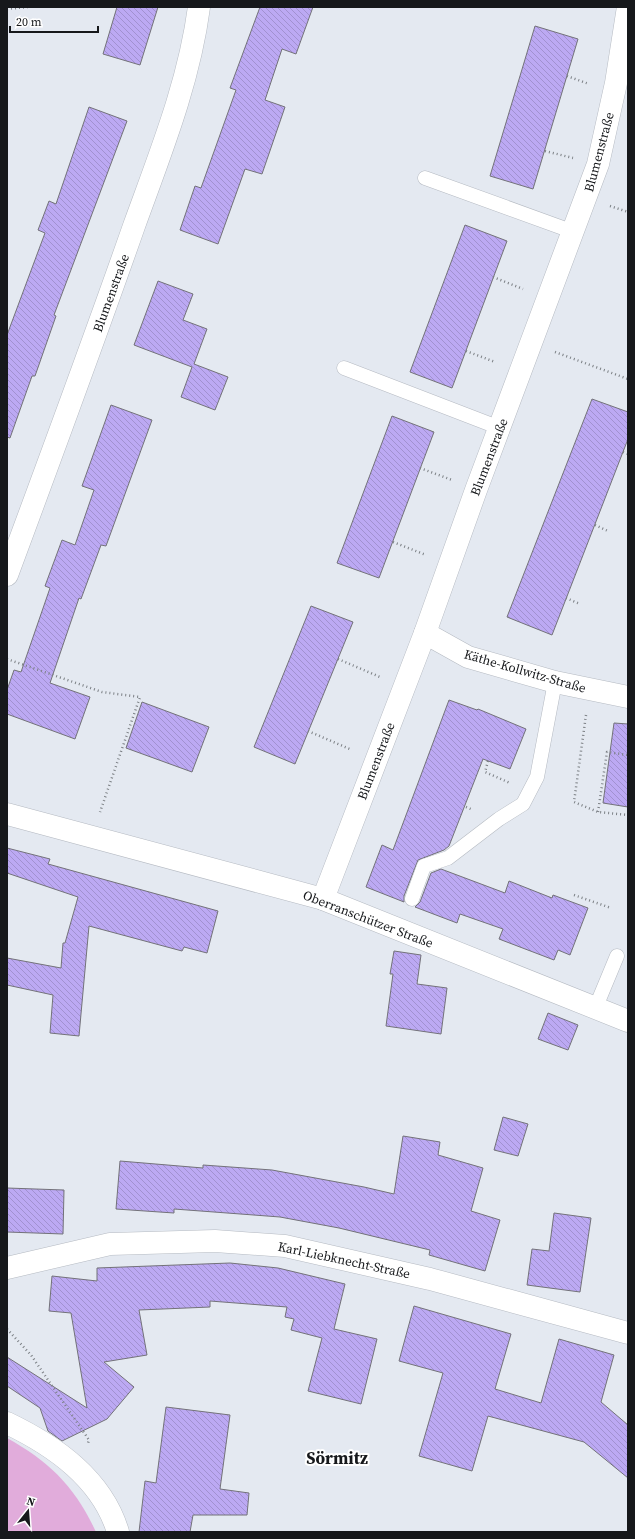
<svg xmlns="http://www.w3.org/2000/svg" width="635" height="1539" viewBox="0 0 635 1539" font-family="'Source Serif 4',serif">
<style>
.green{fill:#e1acdb}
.building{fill:url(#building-back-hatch);stroke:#737279}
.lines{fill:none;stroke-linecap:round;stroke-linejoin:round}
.service-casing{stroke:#b5bac2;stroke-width:15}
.minor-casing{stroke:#b5bac2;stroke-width:23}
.path{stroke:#7c8085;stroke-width:2.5;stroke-dasharray:1 3;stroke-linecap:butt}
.service{stroke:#fff;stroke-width:14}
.minor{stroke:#fff;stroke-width:22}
.labels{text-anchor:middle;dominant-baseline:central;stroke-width:4;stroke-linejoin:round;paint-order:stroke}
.street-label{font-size:13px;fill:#16181b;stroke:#fff}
.district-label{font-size:17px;font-weight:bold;fill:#16181b;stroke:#fff}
</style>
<defs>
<pattern id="building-back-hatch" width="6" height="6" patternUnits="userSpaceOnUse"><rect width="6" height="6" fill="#bca9f3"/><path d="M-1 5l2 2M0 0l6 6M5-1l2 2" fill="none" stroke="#a191d0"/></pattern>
</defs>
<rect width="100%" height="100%" fill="#e4e9f1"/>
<path class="green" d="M7 1438C50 1462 75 1487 96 1532H9L7 1528Z"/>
<g class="building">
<polygon points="117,7 158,7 140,65 103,54"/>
<polygon points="260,7 313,7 296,54 282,49 265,100 285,107 262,174 245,169 218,244 180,230 195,186 201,188 236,90 230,88"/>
<polygon points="535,26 578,39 533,189 490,176"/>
<polygon points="89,107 127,121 54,315 56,316 35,376 32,376 10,438 7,437 7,335 45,233 38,230 49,201 56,204"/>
<polygon points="465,225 507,241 452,388 410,372"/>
<polygon points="158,281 193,294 183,320 207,329 194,364 228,377 215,410 181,397 192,367 134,345"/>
<polygon points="592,399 628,412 628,439 552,635 507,617"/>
<polygon points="111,405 152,420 106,546 101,545 81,599 79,598 50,683 90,697 75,739 7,714 7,690 14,670 21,672 50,588 45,586 62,540 75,545 94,490 82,486"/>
<polygon points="392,416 434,432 379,578 337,563"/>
<polygon points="311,606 353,622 295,764 254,747"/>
<polygon points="449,700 477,710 478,709 526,729 510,769 483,759 449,846 444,850 418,860 404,896 404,902 366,887 382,845 393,850"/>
<polygon points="142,702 209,727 192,772 126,748"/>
<polygon points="614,723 628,724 628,807 603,803"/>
<polygon points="7,848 50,859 48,864 218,911 207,953 184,947 182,951 89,926 79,1036 50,1033 53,995 7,985 7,958 61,968 63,943 65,943 78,897 7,873"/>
<polygon points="441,869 505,893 509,881 552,898 553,895 588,908 570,955 558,950 554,960 499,939 503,929 460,914 457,923 415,907 420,902 431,873"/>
<polygon points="394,951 421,955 417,984 447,988 441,1034 386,1026 393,974 390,974"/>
<polygon points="548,1013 578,1025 568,1050 538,1039"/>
<polygon points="503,1117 528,1124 518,1156 494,1150"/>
<polygon points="403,1136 440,1142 438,1155 483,1168 471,1211 500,1220 485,1271 429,1255 430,1250 339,1228 280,1217 174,1209 174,1213 116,1209 120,1161 203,1168 203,1165 272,1170 364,1187 394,1194"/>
<polygon points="7,1188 64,1190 63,1234 7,1232"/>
<polygon points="554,1213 591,1218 580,1292 527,1285 532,1249 549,1251"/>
<polygon points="230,1263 278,1268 345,1284 334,1329 377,1339 361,1404 308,1391 322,1338 291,1330 294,1319 285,1317 287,1307 210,1301 210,1307 139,1310 147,1355 104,1362 134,1387 107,1419 62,1441 48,1431 40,1408 7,1386 7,1357 87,1408 71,1313 49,1311 52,1276 97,1281 97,1268"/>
<polygon points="414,1306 511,1334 495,1389 541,1403 559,1339 614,1355 601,1402 628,1425 628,1478 584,1442 488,1416 472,1471 419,1456 443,1373 399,1361"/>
<polygon points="166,1407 230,1415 220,1489 249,1493 247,1515 193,1515 190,1532 139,1532 145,1481 156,1483"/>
</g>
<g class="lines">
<g class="service-casing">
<g id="service">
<polyline points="425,178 574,232"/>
<polyline points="344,368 500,428"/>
<polyline points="412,899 424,866 448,858 499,819 523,804 537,777 555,682"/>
<polyline points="595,1009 617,956"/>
</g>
</g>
<g class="minor-casing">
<g id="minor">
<path d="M7 575C50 459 93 343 134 226 160 154 189 83 199 7"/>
<polyline points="425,633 468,657 555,682 628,697"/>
<polyline points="7,814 323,899 628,1021"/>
<polyline points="323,899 425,633 476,490 598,164 616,83 628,7"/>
<polyline points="7,1268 110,1244 215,1241 285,1246 430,1279 628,1333"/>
<path d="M7 1423C55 1446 102 1479 118 1532"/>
</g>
</g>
<g class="path">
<polyline points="7,9 28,7"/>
<polyline points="567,76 589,84"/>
<polyline points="545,151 573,158"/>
<polyline points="610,206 628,212"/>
<polyline points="493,277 523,289"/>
<polyline points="466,351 495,362"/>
<polyline points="555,352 628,379"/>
<polyline points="623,452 628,454"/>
<polyline points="420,468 452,480"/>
<polyline points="595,525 608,531"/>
<polyline points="393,542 426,555"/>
<polyline points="566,598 580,604"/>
<polyline points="7,659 102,692 140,697 100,812"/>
<polyline points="338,659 380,677"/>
<polyline points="586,715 574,802 598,812 628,815"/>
<polyline points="308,731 352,750"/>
<polyline points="488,761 485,772 510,783"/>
<polyline points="466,807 473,810"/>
<polyline points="598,812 607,752 628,755"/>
<polyline points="574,895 611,908"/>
<polyline points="7,1329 31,1355 89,1440 88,1443"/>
</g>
<use href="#service" class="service"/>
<use href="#minor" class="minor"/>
</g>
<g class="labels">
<g class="street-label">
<text transform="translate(599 152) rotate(-75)">Blumenstraße</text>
<text transform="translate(111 293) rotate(-70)">Blumenstraße</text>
<text transform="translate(489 457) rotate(-69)">Blumenstraße</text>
<text transform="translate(525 671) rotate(16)">Käthe-Kollwitz-Straße</text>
<text transform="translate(376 761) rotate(-69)">Blumenstraße</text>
<text transform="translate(368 919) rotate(21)">Oberranschützer Straße</text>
<text transform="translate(344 1260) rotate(12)">Karl-Liebknecht-Straße</text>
</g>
<g class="district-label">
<text x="337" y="1458">Sörmitz</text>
</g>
</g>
<rect width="635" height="1539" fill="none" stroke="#16181b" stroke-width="16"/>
<g transform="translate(28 1511) rotate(17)" stroke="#ffffff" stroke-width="3" paint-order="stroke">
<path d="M0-3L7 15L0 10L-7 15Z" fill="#16181b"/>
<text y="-6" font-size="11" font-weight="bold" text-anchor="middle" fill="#16181b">N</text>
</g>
<path d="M10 26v6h88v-6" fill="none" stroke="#16181b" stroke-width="2"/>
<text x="16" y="26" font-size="12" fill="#16181b" stroke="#ffffff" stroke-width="3" paint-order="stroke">20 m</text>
</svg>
